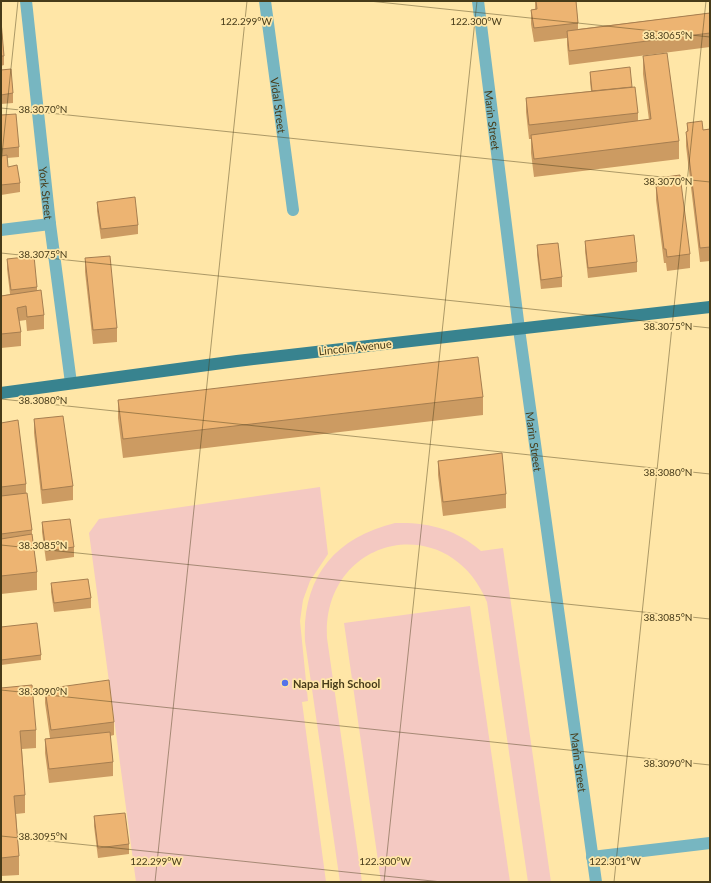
<svg xmlns="http://www.w3.org/2000/svg" width="711" height="883" viewBox="0 0 711 883" font-family="Lato,sans-serif">
<style>
.green{fill:#f4c9c2}
.lines{fill:none;stroke-linecap:round;stroke-linejoin:round}
.minor{stroke:#77b6c1;stroke-width:12}
.major{stroke:#38838f;stroke-width:12}
.wall{fill:#cc9b62}
.building{fill:#edb472;stroke:#a67e50}
.ticks{fill:none;stroke:#473b19;stroke-width:1;stroke-opacity:0.45}
.poi-dot{fill:#5474e9;stroke:#ffe6a7;stroke-width:1.5}
.labels{text-anchor:middle;dominant-baseline:central;stroke-width:3.5;stroke-linejoin:round;paint-order:stroke}
.street-label{font-size:11px;fill:#473b19;stroke:#ffe6a7}
.poi-label{font-size:11px;font-weight:bold;fill:#473b19;stroke:#ffe6a7;text-anchor:start}
.ticks-label{font-size:10px;text-anchor:middle;fill:#473b19;stroke:#ffe6a7;stroke-width:3.5;stroke-linejoin:round;paint-order:stroke}
</style>
<rect width="100%" height="100%" fill="#ffe6a7"/>
<g class="green">
<polygon points="320,487 328,554 310,581 303,600 300,621 308,701 302,702 326,882 136,882 89,533 99,519"/>
<path d="M395 523C428 522 456 529 481 551L503 548 551 882H528L487 602C448 508 322 536 327 638L362 882H340L305 641C302 578 334 538 395 523Z"/>
<polygon points="470,606 510,882 381,882 344,623"/>
</g>
<g class="lines">
<g class="minor">
<path id="s1" d="M26 1 50 224 71 383"/>
<path id="s2" d="M265 1 293 210"/>
<path id="s3" d="M478 1 519 329 596 882"/>
<polyline points="1,230 50,224"/>
<polyline points="592,857 710,843"/>
</g>
<polyline class="major" points="1,393 237,361 710,307"/>
</g>
<g class="wall">
<polygon points="535,1 576,1 578,23 578,29 710,13 710,47 569,65 567,45 567,38 534,42 531,24 531,10 535,9"/>
<polygon points="1,21 4,56 4,65 1,66"/>
<polygon points="643,56 679,141 679,159 534,177 531,153 531,139 529,139 526,112 526,98 591,91 590,82 590,72 632,87 638,113 638,121 649,120 643,74"/>
<polygon points="1,70 13,93 13,103 1,104"/>
<polygon points="1,115 19,147 19,157 7,158 8,167 20,183 20,192 1,195"/>
<polygon points="687,123 703,130 710,129 710,261 700,262 686,146 686,132 687,132"/>
<polygon points="658,178 690,254 690,268 667,271 666,263 664,263 656,200 656,186 658,186"/>
<polygon points="97,202 138,225 138,234 101,239 97,211"/>
<polygon points="585,241 637,262 637,272 588,278 585,251"/>
<polygon points="537,245 562,277 562,287 541,289 537,255"/>
<polygon points="85,258 117,328 117,342 93,344 85,272"/>
<polygon points="7,259 37,287 37,291 44,315 44,329 27,331 26,320 19,321 21,332 21,346 1,348 1,296 10,294 7,269"/>
<polygon points="483,397 483,415 123,458 118,418 118,400"/>
<polygon points="34,419 73,486 73,500 42,504 34,433"/>
<polygon points="1,423 26,484 26,493 32,530 32,536 37,572 37,590 1,594"/>
<polygon points="438,461 506,494 506,508 443,516 438,475"/>
<polygon points="42,522 74,547 74,557 46,561 42,532"/>
<polygon points="51,583 91,598 91,608 54,612 51,592"/>
<polygon points="1,627 41,655 41,660 1,665"/>
<polygon points="1,688 36,730 36,748 22,749 25,795 25,813 16,814 19,856 19,875 1,876"/>
<polygon points="45,689 114,722 114,735 110,736 113,762 113,776 49,783 45,753 45,739 50,738 45,703"/>
<polygon points="94,816 129,844 129,854 98,858 94,826"/>
</g>
<g class="building">
<polygon points="536,1 576,1 578,23 534,28 531,10 537,9"/>
<polygon points="710,13 710,33 569,51 567,31"/>
<polygon points="1,21 4,56 1,56"/>
<polygon points="667,53 679,141 534,159 531,135 651,119 643,56"/>
<polygon points="630,67 632,87 592,91 590,72"/>
<polygon points="11,69 13,93 1,95 1,70"/>
<polygon points="635,87 638,113 529,125 526,98"/>
<polygon points="16,114 19,147 1,149 1,115"/>
<polygon points="702,121 703,130 710,129 710,247 700,248 686,132 688,131 687,123"/>
<polygon points="7,155 8,167 17,165 20,183 1,185 1,156"/>
<polygon points="680,175 690,254 667,257 666,249 664,249 656,186 659,186 658,178"/>
<polygon points="135,197 138,225 101,229 97,202"/>
<polygon points="634,235 637,262 588,268 585,241"/>
<polygon points="558,243 562,277 541,280 537,245"/>
<polygon points="34,256 37,287 11,290 7,259"/>
<polygon points="110,256 117,328 93,330 85,258"/>
<polygon points="41,290 44,315 27,317 26,306 17,308 21,332 1,334 1,296"/>
<polygon points="478,357 483,397 123,439 118,400"/>
<polygon points="63,416 73,486 42,490 34,419"/>
<polygon points="18,420 26,484 1,487 1,423"/>
<polygon points="502,453 506,494 443,502 438,461"/>
<polygon points="27,493 32,530 1,534 1,496"/>
<polygon points="70,519 74,547 46,551 42,522"/>
<polygon points="32,534 37,572 1,576 1,539"/>
<polygon points="88,579 91,598 54,603 51,583"/>
<polygon points="37,623 41,655 1,660 1,627"/>
<polygon points="109,680 114,722 51,730 45,689"/>
<polygon points="32,685 36,730 20,731 25,795 14,796 19,856 1,858 1,688"/>
<polygon points="110,732 113,762 49,769 45,739"/>
<polygon points="125,813 129,844 98,848 94,816"/>
</g>
<path class="ticks" d="M369 1 710 37M1 108 710 182M1 164 18 1M1 253 710 328M1 399 710 474M1 545 710 619M1 690 710 765M1 836 442 882M155 882 247 1M384 882 477 1M614 882 706 1"/>
<circle class="poi-dot" cx="285" cy="683" r="4"/>
<g class="labels">
<g class="street-label">
<text stroke="none"><textPath href="#s2" startOffset="105">Vidal Street</textPath></text>
<text stroke="none"><textPath href="#s3" startOffset="120">Marin Street</textPath></text>
<text stroke="none"><textPath href="#s1" startOffset="193">York Street</textPath></text>
<text transform="translate(355 347) rotate(-6)">Lincoln Avenue</text>
<text stroke="none"><textPath href="#s3" startOffset="444">Marin Street</textPath></text>
<text stroke="none"><textPath href="#s3" startOffset="768">Marin Street</textPath></text>
</g>
<g class="poi-label">
<text x="293" y="683">Napa High School</text>
</g>
</g>
<g class="ticks-label">
<text x="246" y="25">122.299°W</text>
<text x="476" y="25">122.300°W</text>
<text x="668" y="39">38.3065°N</text>
<text x="43" y="113">38.3070°N</text>
<text x="668" y="185">38.3070°N</text>
<text x="43" y="258">38.3075°N</text>
<text x="668" y="330">38.3075°N</text>
<text x="43" y="404">38.3080°N</text>
<text x="668" y="476">38.3080°N</text>
<text x="43" y="549">38.3085°N</text>
<text x="668" y="621">38.3085°N</text>
<text x="43" y="695">38.3090°N</text>
<text x="668" y="767">38.3090°N</text>
<text x="43" y="840">38.3095°N</text>
<text x="156" y="865">122.299°W</text>
<text x="385" y="865">122.300°W</text>
<text x="615" y="865">122.301°W</text>
</g>
<rect width="711" height="883" fill="none" stroke="#473b19" stroke-width="4"/>
</svg>
